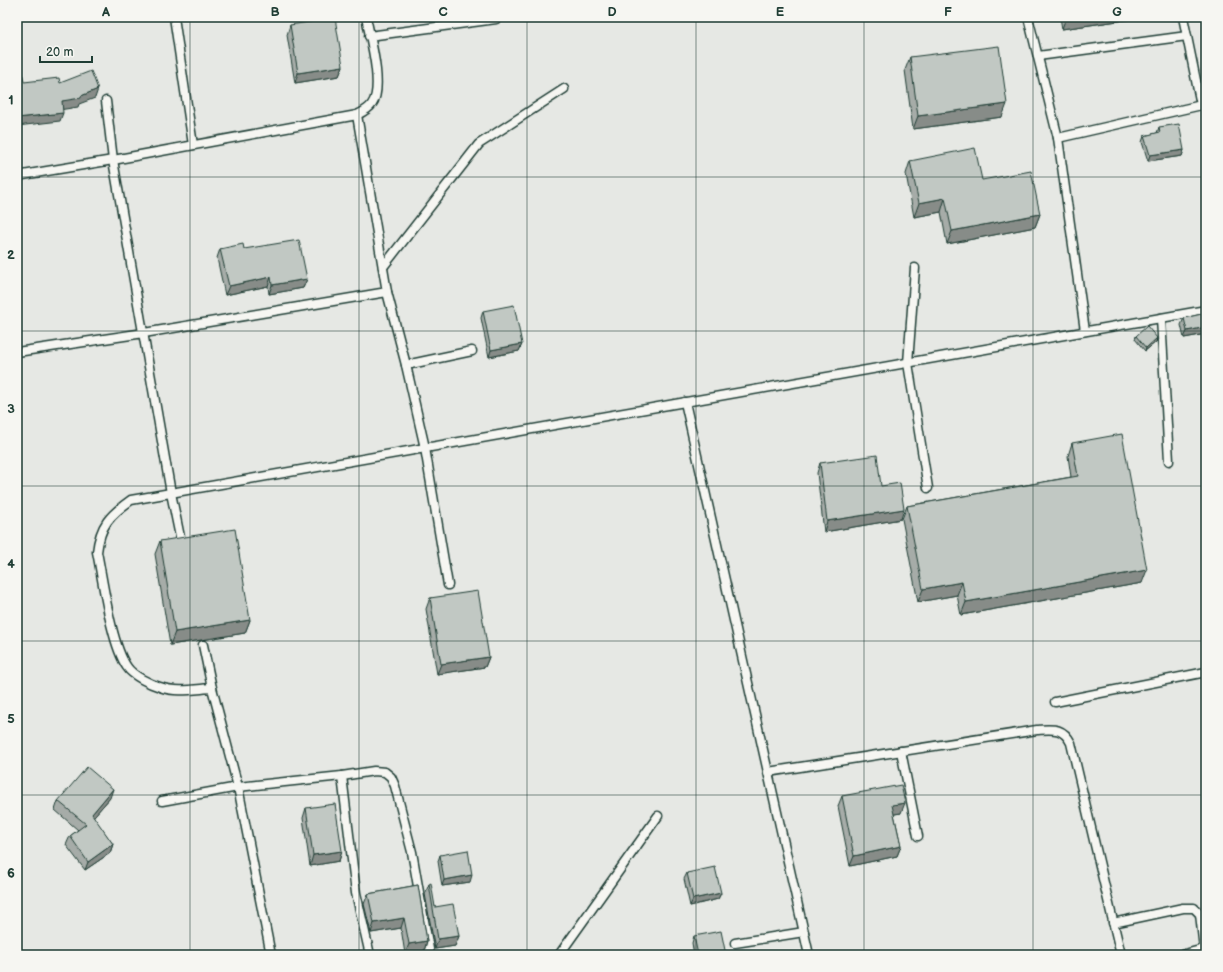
<svg xmlns="http://www.w3.org/2000/svg" width="1223" height="972" viewBox="0 0 1223 972" font-family="'Balsamiq Sans',sans-serif">
<style>
.built{fill:#e6e8e4}
.lines{fill:none;stroke-linecap:round;stroke-linejoin:round}
.lane-casing{stroke:#1f3d34;stroke-width:11}
.lane{stroke:#f6f6f2;stroke-width:8}
.wall{fill:#a6aca8;stroke:#1f3d34}
.shaded-wall{fill:#878c88;stroke:#1f3d34}
.building{fill:#c1c8c3;stroke:#1f3d34}
.grid{fill:none;stroke:#1f3d34;stroke-width:1;stroke-opacity:0.55}
.neatline{fill:none;stroke:#1f3d34;stroke-width:1.5}
.grid-label{font-size:13px;text-anchor:middle;font-weight:bold;fill:#1f3d34}
</style>
<rect width="100%" height="100%" fill="#f6f6f2"/>
<filter id="ink" filterUnits="userSpaceOnUse"><feTurbulence type="fractalNoise" baseFrequency=".025" numOctaves="2"/><feDisplacementMap in="SourceGraphic" scale="8" xChannelSelector="R" yChannelSelector="G"/><feConvolveMatrix kernelMatrix="1 2 1 2 8 2 1 2 1" color-interpolation-filters="sRGB"/></filter>
<g filter="url(#ink)">
<rect class="built" x="17" y="17" width="1189" height="938"/>
<g class="lines">
<g class="lane-casing">
<g id="lane">
<polyline points="174,17 193,145"/>
<polyline points="1028,17 1058,138"/>
<polyline points="1183,17 1201,105"/>
<polyline points="369,36 496,19 496,17"/>
<polyline points="1038,56 1187,36"/>
<polyline points="106,101 113,160 171,493 180,537"/>
<polyline points="357,115 387,292 406,365 425,448 448,585"/>
<path d="M17 176 113 160 357 115C363 112 369 109 372 104 384 88 370 37 366 17"/>
<polyline points="383,267 479,144 564,89"/>
<polyline points="915,268 908,363 928,488"/>
<polyline points="1161,318 1169,461"/>
<polyline points="1085,331 1058,138 1206,104"/>
<polyline points="17,352 144,333 387,292"/>
<polyline points="406,365 472,351"/>
<polyline points="685,402 809,955"/>
<polyline points="203,645 212,688 238,787 271,955"/>
<path d="M212 688C196 689 176 693 160 687 150 684 133 676 127 667 111 644 103 581 97 552 100 525 110 515 131 500L1206 310"/>
<polyline points="1055,702 1206,672"/>
<polyline points="901,751 918,836"/>
<path d="M768 772 1037 730C1053 729 1063 727 1071 743L1121 955"/>
<polyline points="342,776 356,893 370,955"/>
<polyline points="162,801 238,787 342,776 374,771 385,772 391,777 395,786 412,852 430,955"/>
<polyline points="1113,923 1183,908 1194,908 1200,914 1204,949"/>
<polyline points="735,943 804,932"/>
<polyline points="559,955 658,816"/>
<polyline points="1181,955 1204,949 1205,955"/>
</g>
</g>
<use href="#lane" class="lane"/>
</g>
<g class="wall">
<polygon points="1060,17 1139,17 1139,18 1062,29"/>
<polygon points="290,25 343,66 339,76 295,83 287,35"/>
<polygon points="910,57 1002,117 913,129 905,70"/>
<polygon points="1159,127 1184,150 1182,156 1148,161 1142,142 1144,136 1157,133"/>
<polygon points="910,161 982,180 1040,214 1035,227 947,244 941,212 914,217 906,174"/>
<polygon points="220,249 244,249 307,279 303,288 269,294 268,286 225,295 217,258"/>
<polygon points="483,311 522,344 519,351 489,357 481,318"/>
<polygon points="1206,313 1206,334 1184,338 1181,325 1184,318"/>
<polygon points="1136,336 1157,338 1156,342 1145,351 1135,339"/>
<polygon points="1072,443 1142,583 961,615 957,595 918,602 902,519 907,506 1071,477 1068,456"/>
<polygon points="820,463 881,486 901,519 824,532 817,473"/>
<polygon points="160,541 250,620 245,633 170,645 155,554"/>
<polygon points="430,598 489,657 485,667 437,674 426,609"/>
<polygon points="842,796 901,813 894,814 901,846 897,856 850,866 838,806"/>
<polygon points="110,798 93,817 113,844 110,853 85,870 66,845 70,836 78,830 55,810 58,801"/>
<polygon points="306,808 342,851 339,861 310,866 303,818"/>
<polygon points="440,855 470,882 442,886 438,861"/>
<polygon points="687,873 721,893 718,899 690,906 684,879"/>
<polygon points="429,884 435,907 459,936 455,946 435,949 425,894"/>
<polygon points="418,885 427,941 424,951 405,954 401,928 371,933 364,904 368,894"/>
<polygon points="694,936 726,955 694,955 692,943"/>
</g>
<g class="shaded-wall">
<polygon points="1066,17 1139,17 1139,18 1062,29"/>
<polygon points="343,66 339,76 295,83 298,73"/>
<polygon points="98,89 95,98 79,104 78,107 59,110 62,101 81,96"/>
<polygon points="1007,104 1002,117 913,129 918,116"/>
<polygon points="63,113 60,121 17,126 17,118"/>
<polygon points="1184,150 1182,156 1148,161 1150,155"/>
<polygon points="945,198 941,212 914,217 919,203"/>
<polygon points="1040,214 1035,227 947,244 952,231"/>
<polygon points="271,277 268,286 225,295 229,286"/>
<polygon points="307,279 303,288 269,294 272,285"/>
<polygon points="1206,327 1206,334 1184,338 1187,331"/>
<polygon points="1157,338 1156,342 1145,351 1146,348"/>
<polygon points="522,344 519,351 489,357 491,350"/>
<polygon points="904,509 901,519 824,532 827,521"/>
<polygon points="1147,570 1142,583 961,615 966,602"/>
<polygon points="962,582 957,595 918,602 923,589"/>
<polygon points="250,620 245,633 170,645 175,632"/>
<polygon points="489,657 485,667 437,674 441,664"/>
<polygon points="113,789 110,798 88,823 92,814"/>
<polygon points="905,803 901,813 889,815 892,805"/>
<polygon points="113,844 110,853 85,870 88,862"/>
<polygon points="901,846 897,856 850,866 854,856"/>
<polygon points="342,851 339,861 310,866 313,855"/>
<polygon points="472,875 470,882 442,886 444,880"/>
<polygon points="721,893 718,899 690,906 693,899"/>
<polygon points="404,918 401,928 371,933 374,923"/>
<polygon points="459,936 455,946 435,949 438,939"/>
<polygon points="427,941 424,951 405,954 409,944"/>
</g>
<g class="building">
<polygon points="335,18 343,66 298,73 290,25"/>
<polygon points="17,43 24,82 59,78 60,83 91,71 98,89 81,96 81,98 62,101 63,113 17,118"/>
<polygon points="999,46 1007,104 918,116 910,57"/>
<polygon points="1179,124 1184,150 1150,155 1144,136 1160,132 1159,127"/>
<polygon points="975,148 982,180 1031,171 1040,214 952,231 945,198 919,203 910,161"/>
<polygon points="299,240 307,279 272,285 271,277 229,286 220,249 243,244 244,249"/>
<polygon points="514,305 522,344 491,350 483,311"/>
<polygon points="1206,313 1206,327 1187,331 1184,318"/>
<polygon points="1147,326 1157,338 1146,348 1136,336"/>
<polygon points="1122,434 1147,570 966,602 962,582 923,589 907,506 1078,476 1072,443"/>
<polygon points="877,455 881,486 900,483 904,509 827,521 820,463"/>
<polygon points="235,529 250,620 175,632 160,541"/>
<polygon points="478,591 489,657 441,664 430,598"/>
<polygon points="87,767 113,789 92,814 113,844 88,862 70,836 86,824 58,801"/>
<polygon points="901,785 905,803 892,805 901,846 854,856 842,796"/>
<polygon points="335,804 342,851 313,855 306,808"/>
<polygon points="468,850 472,875 444,880 440,855"/>
<polygon points="715,867 721,893 693,899 687,873"/>
<polygon points="431,883 435,907 453,904 459,936 438,939 429,884"/>
<polygon points="418,885 427,941 409,944 404,918 374,923 368,894"/>
<polygon points="721,931 726,955 698,955 694,936"/>
</g>
</g>
<path class="grid" d="M190 17V955M359 17V955M527 17V955M696 17V955M864 17V955M1033 17V955M17 177H1206M17 331H1206M17 486H1206M17 641H1206M17 795H1206"/>
<rect width="1223" height="972" fill="none" stroke="#f6f6f2" stroke-width="44"/>
<path d="M40 56v6h52v-6" fill="none" stroke="#1f3d34" stroke-width="2"/>
<text x="46" y="56" font-size="12" fill="#1f3d34" stroke="#f6f6f2" stroke-width="3" paint-order="stroke">20 m</text>
<rect x="22" y="22" width="1179" height="928" class="neatline"/>
<g class="grid-label">
<text x="106" y="16">A</text>
<text x="275" y="16">B</text>
<text x="443" y="16">C</text>
<text x="612" y="16">D</text>
<text x="780" y="16">E</text>
<text x="948" y="16">F</text>
<text x="1117" y="16">G</text>
<text x="11" y="104">1</text>
<text x="11" y="259">2</text>
<text x="11" y="413">3</text>
<text x="11" y="568">4</text>
<text x="11" y="723">5</text>
<text x="11" y="877">6</text>
</g>
</svg>
